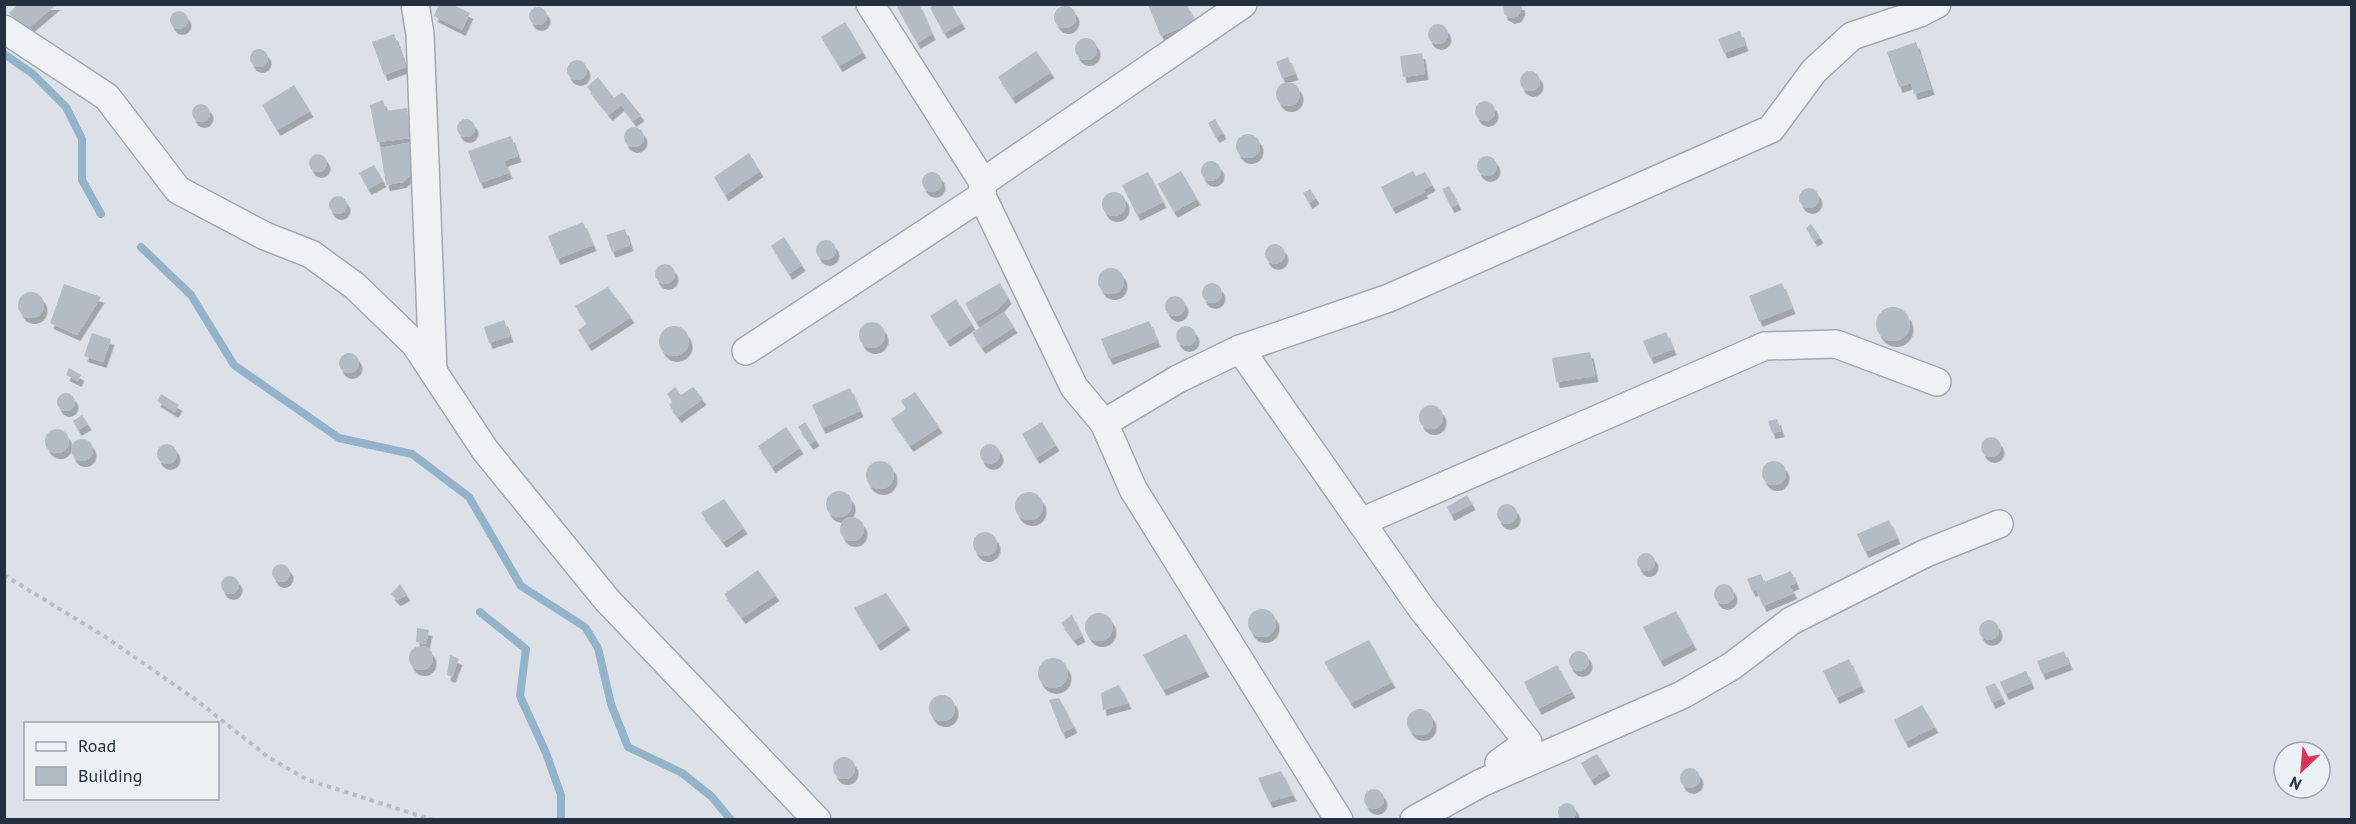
<svg xmlns="http://www.w3.org/2000/svg" width="2356" height="824" viewBox="0 0 2356 824" font-family="'PT Sans',sans-serif">
<style>
.lines{fill:none;stroke-linecap:round;stroke-linejoin:round}
.stream{stroke:#93b3cb;stroke-width:8}
.building{fill:#b3bbc4;filter:url(#shadow)}
.minor-casing{stroke:#a1a8b1;stroke-width:30}
.path{stroke:#b6bcc2;stroke-width:4;stroke-dasharray:4.5 4.5;stroke-linecap:butt}
.minor{stroke:#eff2f5;stroke-width:27}
</style>
<defs>
<filter id="shadow"><feDropShadow dx="3.5" dy="6" stdDeviation="0" flood-color="#0004"/></filter>
</defs>
<rect width="100%" height="100%" fill="#dce1e7"/>
<g class="lines">
<g class="stream">
<polyline points="4,54 33,74 66,107 82,139 82,180 101,214"/>
<polyline points="141,247 191,295 234,365 339,438 412,454 469,497 521,586 585,627 598,648 611,704 628,747 682,773 711,796 731,820"/>
<polyline points="480,612 526,649 520,696 546,753 561,795 561,820"/>
</g>
</g>
<g class="building">
<polygon points="19,4 57,4 25,31 9,13"/>
<polygon points="439,4 451,4 470,13 462,30 434,16"/>
<polygon points="901,4 919,4 932,34 917,43 897,7"/>
<polygon points="935,4 951,4 962,23 944,33 930,8"/>
<polygon points="1503,4 1521,4 1522,9 1518,16 1511,18 1504,14"/>
<polygon points="1148,5 1187,5 1195,22 1161,36"/>
<circle cx="1065" cy="17" r="11"/>
<circle cx="538" cy="16" r="9"/>
<circle cx="179" cy="20" r="9"/>
<polygon points="845,22 863,52 839,66 821,37"/>
<circle cx="1438" cy="34" r="10"/>
<polygon points="1740,31 1745,45 1724,53 1718,39"/>
<polygon points="394,34 406,67 384,75 372,42"/>
<circle cx="1086" cy="49" r="11"/>
<polygon points="1916,42 1931,89 1914,94 1911,83 1899,87 1887,52"/>
<circle cx="259" cy="58" r="9"/>
<polygon points="1036,51 1051,72 1012,98 998,77"/>
<polygon points="1422,53 1425,74 1403,77 1400,56"/>
<polygon points="1288,57 1295,74 1282,78 1276,62"/>
<circle cx="577" cy="70" r="10"/>
<circle cx="1530" cy="81" r="10"/>
<polygon points="598,77 614,98 622,92 641,115 633,121 621,105 609,115 587,87"/>
<circle cx="1288" cy="94" r="12"/>
<polygon points="294,85 310,111 277,130 262,105"/>
<polygon points="383,100 386,111 407,108 412,138 377,142 370,105"/>
<circle cx="1485" cy="111" r="10"/>
<circle cx="201" cy="113" r="9"/>
<circle cx="466" cy="128" r="9"/>
<polygon points="1215,119 1223,133 1216,137 1208,123"/>
<circle cx="634" cy="137" r="10"/>
<circle cx="1248" cy="146" r="12"/>
<polygon points="511,136 518,156 504,161 509,173 480,183 468,151"/>
<polygon points="413,142 418,169 403,182 386,185 380,148"/>
<polygon points="749,153 760,171 725,195 714,177"/>
<circle cx="318" cy="163" r="9"/>
<circle cx="1487" cy="166" r="10"/>
<circle cx="1211" cy="171" r="10"/>
<polygon points="374,165 383,181 368,189 359,173"/>
<polygon points="1181,171 1197,199 1174,212 1158,184"/>
<polygon points="1413,171 1416,176 1425,172 1432,185 1423,190 1425,192 1392,208 1381,187"/>
<polygon points="1148,172 1163,202 1137,215 1122,185"/>
<circle cx="932" cy="182" r="10"/>
<polygon points="1449,186 1458,204 1451,207 1442,189"/>
<circle cx="1809" cy="198" r="10"/>
<polygon points="1310,189 1316,198 1309,203 1303,193"/>
<circle cx="1114" cy="204" r="12"/>
<circle cx="338" cy="205" r="9"/>
<polygon points="583,222 593,245 557,259 548,236"/>
<polygon points="1811,224 1820,237 1814,241 1806,228"/>
<polygon points="625,229 630,245 612,252 606,235"/>
<polygon points="784,237 802,265 789,274 771,246"/>
<circle cx="826" cy="250" r="10"/>
<circle cx="1275" cy="254" r="10"/>
<circle cx="665" cy="274" r="10"/>
<circle cx="1111" cy="281" r="13"/>
<polygon points="1000,283 1008,298 997,310 976,322 965,303"/>
<polygon points="1782,283 1792,308 1759,321 1749,296"/>
<circle cx="1212" cy="293" r="10"/>
<polygon points="64,284 101,297 77,335 50,323"/>
<polygon points="608,287 631,317 588,345 578,330 587,324 575,306"/>
<circle cx="31" cy="305" r="13"/>
<circle cx="1175" cy="306" r="10"/>
<polygon points="956,299 972,324 947,341 930,316"/>
<circle cx="1893" cy="324" r="17"/>
<polygon points="1004,312 1014,327 982,348 972,333"/>
<polygon points="504,320 510,336 489,343 484,327"/>
<polygon points="1149,321 1157,341 1109,359 1101,339"/>
<circle cx="872" cy="335" r="13"/>
<circle cx="1186" cy="336" r="10"/>
<circle cx="674" cy="341" r="15"/>
<polygon points="1666,332 1673,349 1650,358 1643,341"/>
<polygon points="92,333 111,339 103,362 84,356"/>
<polygon points="1590,352 1595,376 1556,382 1552,358"/>
<circle cx="349" cy="363" r="10"/>
<polygon points="69,368 81,375 78,381 66,375"/>
<polygon points="675,387 681,395 693,387 703,399 678,417 669,405 673,402 667,394"/>
<polygon points="850,388 860,411 822,428 812,405"/>
<polygon points="915,392 939,427 910,446 891,419 906,409 901,401"/>
<circle cx="66" cy="402" r="9"/>
<polygon points="161,394 179,405 175,412 157,401"/>
<circle cx="1431" cy="417" r="12"/>
<polygon points="82,415 88,424 78,430 73,421"/>
<polygon points="1777,419 1781,431 1772,433 1768,421"/>
<polygon points="805,422 816,440 810,444 798,427"/>
<polygon points="1042,422 1056,445 1036,458 1022,434"/>
<polygon points="786,427 800,448 772,467 758,446"/>
<circle cx="57" cy="441" r="12"/>
<circle cx="1991" cy="447" r="10"/>
<circle cx="82" cy="450" r="11"/>
<circle cx="167" cy="454" r="10"/>
<circle cx="990" cy="454" r="10"/>
<circle cx="880" cy="475" r="14"/>
<circle cx="1774" cy="473" r="12"/>
<circle cx="839" cy="504" r="13"/>
<circle cx="1029" cy="506" r="14"/>
<polygon points="1467,495 1472,504 1451,515 1447,507"/>
<polygon points="724,499 744,528 723,542 701,513"/>
<circle cx="1507" cy="514" r="10"/>
<circle cx="852" cy="529" r="12"/>
<polygon points="1889,520 1897,538 1865,552 1857,534"/>
<circle cx="985" cy="544" r="12"/>
<circle cx="1646" cy="562" r="9"/>
<circle cx="281" cy="573" r="9"/>
<polygon points="758,570 776,595 742,618 724,594"/>
<polygon points="1791,571 1796,583 1790,586 1794,593 1763,606 1756,589 1752,591 1747,579 1761,574 1764,582"/>
<circle cx="230" cy="585" r="9"/>
<polygon points="400,584 407,595 397,600 391,594"/>
<circle cx="1724" cy="594" r="10"/>
<polygon points="886,593 907,624 877,645 854,608"/>
<circle cx="1262" cy="623" r="14"/>
<polygon points="1676,611 1693,644 1660,661 1643,627"/>
<circle cx="1099" cy="627" r="14"/>
<polygon points="1072,615 1082,636 1074,640 1061,623"/>
<circle cx="1989" cy="630" r="10"/>
<polygon points="417,628 429,630 426,644 416,642"/>
<polygon points="1186,634 1206,671 1163,690 1143,655"/>
<polygon points="1369,640 1392,682 1351,703 1324,662"/>
<circle cx="421" cy="658" r="12"/>
<polygon points="2064,651 2069,664 2042,674 2037,661"/>
<circle cx="1579" cy="661" r="10"/>
<polygon points="450,655 459,659 452,677 447,675"/>
<circle cx="1053" cy="673" r="15"/>
<polygon points="1849,659 1861,686 1836,698 1823,671"/>
<polygon points="1557,665 1572,692 1538,709 1524,682"/>
<polygon points="2026,671 2031,683 2005,694 2000,682"/>
<polygon points="1995,683 2002,698 1992,703 1985,687"/>
<polygon points="1119,685 1128,703 1103,710 1101,693"/>
<circle cx="942" cy="708" r="13"/>
<polygon points="1059,698 1074,727 1062,733 1049,700"/>
<polygon points="1922,705 1935,727 1905,742 1894,720"/>
<circle cx="1420" cy="722" r="13"/>
<polygon points="1597,754 1607,770 1591,780 1581,763"/>
<circle cx="844" cy="768" r="11"/>
<circle cx="1690" cy="778" r="10"/>
<polygon points="1281,771 1293,795 1269,802 1258,778"/>
<circle cx="1374" cy="799" r="10"/>
<circle cx="1567" cy="812" r="9"/>
</g>
<g class="lines">
<g class="minor-casing">
<g id="minor">
<polyline points="415,4 420,34 433,371"/>
<polyline points="870,4 983,182 982,196 1074,387 1104,423 1133,489 1339,820"/>
<polyline points="4,29 107,97 178,190 265,236 311,254 355,286 415,344 485,450 607,600 817,820"/>
<polyline points="983,182 1243,4"/>
<polyline points="1240,349 1361,522 1765,346 1836,344 1937,382"/>
<polyline points="746,351 982,196"/>
<polyline points="1104,423 1178,379 1240,349 1389,298 1771,129 1814,71 1852,36 1920,13 1937,4"/>
<polyline points="1361,522 1422,609 1528,742 1499,763"/>
<polyline points="1414,820 1481,783 1682,695 1732,666 1791,621 1926,553 1999,524"/>
</g>
</g>
<polyline class="path" points="4,575 104,636 195,699 268,757 308,780 433,820"/>
<use href="#minor" class="minor"/>
</g>
<rect width="2356" height="824" fill="none" stroke="#24303f" stroke-width="12"/>
<rect x="24" y="722" width="195" height="78" fill="#ebf0f5" stroke="#9ba3ac" stroke-width="1.5"/>
<rect x="36" y="742" width="30" height="9" fill="#eff2f5" stroke="#9ba3ac" stroke-width="1.5"/>
<text x="78" y="752" font-size="18" fill="#24303f">Road</text>
<rect x="36" y="767" width="30" height="18" fill="#b3bbc4" stroke="#9ba3ac" stroke-width="1.5"/>
<text x="78" y="782" font-size="18" fill="#24303f">Building</text>
<g transform="translate(2302 770) rotate(206)"><circle r="28" fill="#ebf0f5" stroke="#9ba3ac" stroke-width="1.5"/>
<path d="M0-4.5L10 22L0 15L-10 22Z" fill="#d8355b"/>
<text y="-9" font-size="16" font-weight="bold" text-anchor="middle" fill="#24303f">N</text>
</g>
</svg>
